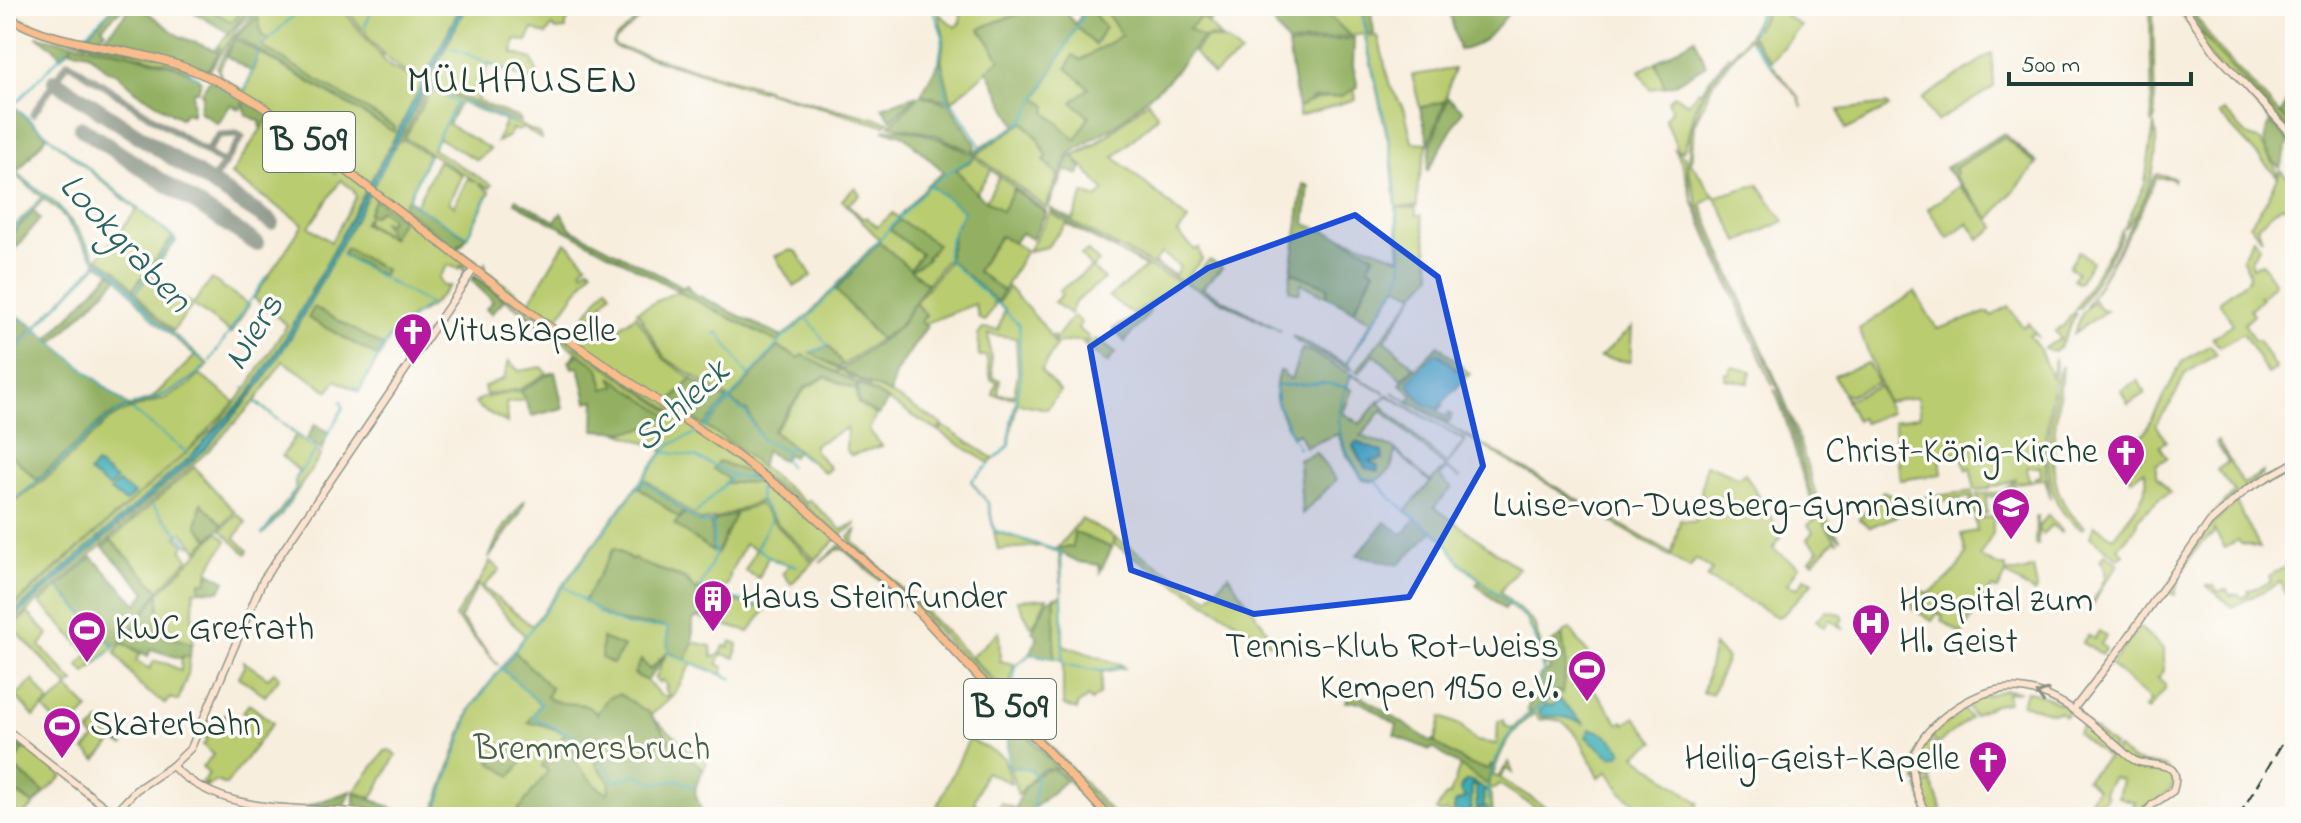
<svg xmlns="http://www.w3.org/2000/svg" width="2301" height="823" viewBox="0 0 2301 823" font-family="'Indie Flower',sans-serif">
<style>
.green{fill:#bacc6f;stroke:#6c8452;stroke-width:2;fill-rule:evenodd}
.forest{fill:#93b062;stroke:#59764b;stroke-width:2;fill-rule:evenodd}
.water{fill:#3bacb6;stroke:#2d7475;stroke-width:2}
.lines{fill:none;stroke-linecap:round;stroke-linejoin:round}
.stream{stroke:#3bacb6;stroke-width:2}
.taxiway{stroke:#8c9689;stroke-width:7}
.runway{stroke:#8c9689;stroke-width:16}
.secondary-casing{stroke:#8c9689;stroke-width:9}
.primary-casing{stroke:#8c9689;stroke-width:10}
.secondary{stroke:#fde4d0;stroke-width:6}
.primary{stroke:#f9bc8a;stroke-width:7}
.rail{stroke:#1f3d34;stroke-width:2;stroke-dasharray:12 6;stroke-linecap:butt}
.oneway{stroke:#8e9082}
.marked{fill:#1d4ed8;fill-opacity:0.2;stroke:#1d4ed8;stroke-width:6;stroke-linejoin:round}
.labels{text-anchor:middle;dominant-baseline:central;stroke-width:7;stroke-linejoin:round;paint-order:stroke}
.shield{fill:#fdfcf7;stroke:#62766e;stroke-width:2}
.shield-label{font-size:34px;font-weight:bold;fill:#1f3d34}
.poi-label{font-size:36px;fill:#1f3d34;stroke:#fdfcf7;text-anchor:start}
.park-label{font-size:36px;fill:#466143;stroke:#fdfcf7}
.water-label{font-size:38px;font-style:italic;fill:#296462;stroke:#fdfcf7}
.quarter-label{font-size:40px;letter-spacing:2px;fill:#1f3d34;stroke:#fdfcf7}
</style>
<rect width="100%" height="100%" fill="#fdfcf7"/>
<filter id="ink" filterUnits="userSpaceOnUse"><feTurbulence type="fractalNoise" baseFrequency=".0125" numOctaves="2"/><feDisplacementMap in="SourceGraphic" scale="16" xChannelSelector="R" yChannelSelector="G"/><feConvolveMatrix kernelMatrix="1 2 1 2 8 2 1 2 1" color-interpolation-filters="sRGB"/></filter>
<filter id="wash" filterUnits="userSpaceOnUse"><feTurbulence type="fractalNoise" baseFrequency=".006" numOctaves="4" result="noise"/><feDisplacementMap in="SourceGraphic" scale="32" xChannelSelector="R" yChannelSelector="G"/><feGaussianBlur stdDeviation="1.8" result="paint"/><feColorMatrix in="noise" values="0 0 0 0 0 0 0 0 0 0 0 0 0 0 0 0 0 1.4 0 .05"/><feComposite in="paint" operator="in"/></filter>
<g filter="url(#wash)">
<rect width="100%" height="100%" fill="#f8eede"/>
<g class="green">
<path d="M193 6H265L239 25 210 70 206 72 46 33 6 14V9C29 25 54 32 81 38L87 32 83 40 161 56 206 71 221 48 216 49 232 29Z"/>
<path d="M270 6H340L389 66 423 84 288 334 249 394 190 457 6 620V614L215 427 245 391 287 325 254 298 303 224 231 175 268 118 336 174 269 116 271 114 220 77 217 67 233 37 235 39 219 70 222 78 245 91 259 53 394 132 395 127 262 47 258 17 236 37 234 36 254 16ZM341 180 353 190 356 197 331 242 309 227Z"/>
<path d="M344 6H461L424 82C397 70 383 56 365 33L366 30H363Z"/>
<polygon points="466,6 577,6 566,24 566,29 556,30 552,26 546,35 533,29 527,41 515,40 513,53 532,59 539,78 536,83 488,64 477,101 519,118 520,122 434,86 433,83 428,83"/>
<polygon points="654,6 615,41 614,46 766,89 761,91 616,48 613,44 616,38"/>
<path d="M956 6H1029C1015 20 995 18 980 30L1001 59 951 102 941 63 944 37 938 13 955 27 960 23 961 14Z"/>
<polygon points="1102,6 1122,35 1067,68 1090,88 1089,115 1077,141 1046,112 1037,98 1077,26 1095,44 1093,13"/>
<polygon points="1320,6 1361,6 1367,34 1350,36"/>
<polygon points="1763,6 1768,8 1756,29 1771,6 1801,26 1771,61 1749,34"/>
<polygon points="2150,6 2153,6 2155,121 2152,123"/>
<polygon points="2177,6 2181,6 2189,20 2295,140 2295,147 2208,55"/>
<polygon points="2185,6 2189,6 2217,47 2295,130 2295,136 2215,50"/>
<polygon points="1202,16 1221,38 1211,36 1203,38 1188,29"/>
<polygon points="1378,36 1390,86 1405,111 1412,142 1427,143 1427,146 1418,185 1417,206 1396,207 1391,154 1365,37"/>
<polygon points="1747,37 1749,37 1799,98 1802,107 1799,98 1748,38 1712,85 1694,125 1691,163 1714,196 1701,205 1779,387 1777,387 1698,206 1688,168 1690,133 1700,100 1712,80"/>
<polygon points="1211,38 1227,41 1241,54 1213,75 1194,52 1205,39"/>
<polygon points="1992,53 1994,87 1936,122 1922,99"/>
<path d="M1729 54C1721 70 1705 84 1697 102 1690 117 1690 137 1683 151L1678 150 1665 119 1672 109 1668 101 1674 95 1688 104 1699 90 1701 91Z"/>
<polygon points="1656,62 1665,87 1650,89 1639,71"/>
<polygon points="1454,69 1445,101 1420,108 1412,75"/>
<path d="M427 85 429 87 401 141 404 140 429 155 408 199 416 205 438 161 462 175 449 202 454 206 468 178 477 182 405 138 432 87 538 133 541 137V139L523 128 518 131 512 129 509 136 497 142 505 121 460 102 448 124 490 149 477 160 438 138 432 149 492 185 490 188 478 183 490 192 465 241 457 249 477 261 473 264H463L467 273 458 289 465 271 460 266 459 269 448 265 439 277 443 286H450L430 307 412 317 390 338 359 392 336 380 329 391 283 361 256 400 208 451 6 630V625L193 460 252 396 291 337ZM405 201 466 237 463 244 456 249 403 208ZM314 308 382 346 377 356 309 318Z"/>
<path d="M1354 89 1356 99 1299 116 1298 107C1319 94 1334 101 1354 89Z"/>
<polygon points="766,91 889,122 885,125 870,122"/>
<path d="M1148 101 1158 116 1114 157 1188 220 1178 233 1195 250 1199 248 1202 260 1182 281 1051 211 1050 208 1073 220 1084 193 1097 198 1105 191 1074 157 1095 145ZM1162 253 1180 267 1175 275 1154 263Z"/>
<polygon points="1887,104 1889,107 1846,130 1839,110"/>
<polygon points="16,109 173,237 133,289 118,271 98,258 137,210"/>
<path d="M2224 111 2249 137 2261 141C2265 154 2277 164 2278 177L2280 170 2295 185V199L2284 207 2282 205 2257 226 2262 238 2249 225 2265 203 2278 177 2219 114Z"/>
<polygon points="1023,122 1038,139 1047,157 1044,161 1058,175 1046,208 976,155"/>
<path d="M2154 124C2162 155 2146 207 2124 229L2145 183Z"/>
<polygon points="2004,137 2036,165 1990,219 1954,176 1953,169"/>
<path d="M1674 148 1685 157 1692 198 1773 386 1695 208C1687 185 1686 168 1674 148Z"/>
<path d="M974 157C999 174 1021 194 1046 211V213L1015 189 1002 211 986 201 999 177 991 170 976 193 956 170Z"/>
<path d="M6 161 22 177 57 205 79 231 97 259 117 272 155 318 209 365C182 389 164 397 130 408L129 406 151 399 195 356 153 319 115 274 98 264 36 327 97 263 60 212 44 199 6 238V216L16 225 42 197 20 179Z"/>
<polygon points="2158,174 2175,178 2174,181 2172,178 2156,178 2140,213 2086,307 2143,204 2155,176"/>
<polygon points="928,184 964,211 954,230 948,259 997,302 993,303 995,305 985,321 979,319 975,304 924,324 920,322 926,315 915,303 948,262 945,261 927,284 911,270 931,254 890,230 922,254 910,269 879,242 851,308 880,339 843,365 829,346 811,353 840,369 835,372 803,356 799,358 778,347 706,427 733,444 806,503 809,500 842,530 855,523 856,525 841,535 805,506 535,314 489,278 482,269 485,263 487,271 529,302 565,242 568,244 587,264 581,269 583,272 589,267 592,270 554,323 571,335 607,286 611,293 593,316 610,335 636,315 664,359 692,379 670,403 703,426 728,398 665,358 637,311 677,291 779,342 782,337 810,314 879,239 842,200 855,187 860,195 848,204 863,219 866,217 877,227 893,213 898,218"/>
<polygon points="1758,184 1784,221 1739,242 1715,197"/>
<polygon points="1959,186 1996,227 1979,239 1968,223 1948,238 1928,209"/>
<polygon points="1396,208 1416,208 1416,215 1421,215 1432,275 1414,294 1397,286 1349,360 1348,363 1354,371 1297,342 1292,336 1346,364 1372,321 1354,311 1374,271 1368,268 1374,256 1337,235 1400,258"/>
<polygon points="1050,213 1117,249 1117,251 1066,224 1047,247 1028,251"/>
<polygon points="2122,230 2122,235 2080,308 2075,310"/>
<polygon points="1001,235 1026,250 1003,291 977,271"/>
<polygon points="2253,238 2260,246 2251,260 2253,267 2262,263 2275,283 2263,296 2259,296 2262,299 2250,309 2253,314 2244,323 2254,340 2258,340 2276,369 2268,374 2243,333 2220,347 2212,338 2233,324 2219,301 2249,279 2250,273 2242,258"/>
<polygon points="791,250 797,252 812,276 794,287 775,256"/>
<polygon points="1088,251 1099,262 1092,268 1104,279 1075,302 1070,314 1054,302 1062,295 1059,291 1091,268 1081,255"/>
<polygon points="1118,251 1179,282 1179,284 1133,314 1109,297 1146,267"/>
<polygon points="2079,251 2092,261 2079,283 2073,279 2077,272 2069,267"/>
<polygon points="1210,260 1222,268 1202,288 1281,331 1185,283"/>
<polygon points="1291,272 1329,287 1326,296 1301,283 1299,293 1289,290"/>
<polygon points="150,275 193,304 212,279 249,305 231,333 193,305 173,331 156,316 136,293"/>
<path d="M474 275 763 477 837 539 815 560 778 524 760 501 719 518 701 521 645 479 639 487 678 517 685 513 675 524 712 550 711 522 714 521 717 553 736 513 759 504 779 528 813 562 791 584 783 573 789 565 768 557 759 578 745 571 756 549 745 544 731 571 728 585 724 586 719 596 766 609 749 632 699 618 715 608 719 596 701 589 696 592 686 578 631 560 620 551 598 613 627 625 667 627 686 659 693 642 711 646 712 656 715 657 721 653 724 646 729 647 731 641 738 644 735 658 722 654 717 664 724 667 722 674 733 679 692 663 673 696 650 716 707 763C692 787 690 792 704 817H432L470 709 525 636 478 585 460 618 498 665 455 617 476 584 479 583 490 561 500 570 483 587 532 626 664 450 620 433 659 424 612 379 616 386 604 390 599 368 579 354 569 361 577 352 476 278 471 280ZM516 652 540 704 503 669ZM667 652 655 679 659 683 662 680 667 686 665 689 670 696H661L647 681 634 674 641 660 650 670Z"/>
<path d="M1008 287 1043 325 1056 346 1041 371 1060 391 1047 409 1017 403C1015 418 1009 430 1010 445L1009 446 1011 422 1017 398 993 395 997 382 991 380 986 356H979L978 335 983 328 998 330 1005 309 998 304ZM988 334 1016 338 1018 374 1014 395 998 394 1000 380 993 377Z"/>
<polygon points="1915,292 1937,329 1988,312 1992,316 2008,306 2023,327 2028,323 2039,338 2033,333 2029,335 2040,350 2051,377 2055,358 2056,367 2045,443 2046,473 2051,499 2045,479 2034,480 2035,477 2041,476 2040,467 2027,467 2028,478 2032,481 2016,483 2007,496 1986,497 1987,514 1982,514 1977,494 2002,493 2017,478 1998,487 1989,487 1989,489 1975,490 1970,468 1966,470 1962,454 1940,458 1942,474 1900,480 1894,421 1920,416 1917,397 1887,402 1859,329"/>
<polygon points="1415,295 1385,340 1414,367 1402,379 1374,354 1359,373 1356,372"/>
<polygon points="2094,300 2101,310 2106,311 2074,333 2083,312"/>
<path d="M2073 313 2076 314 2059 348C2054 353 2050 352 2044 348L2060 339 2055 331 2064 325Z"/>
<polygon points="1073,316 1081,322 1078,329 1089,337 1088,341 1073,341 1056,344 1053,336 1056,338"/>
<polygon points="1632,327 1630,362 1600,357"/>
<polygon points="1097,339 1115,353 1107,363 1083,344"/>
<path d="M2210 345 2217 354 2185 374 2173 400 2156 424 2166 441 2159 446 2167 458 2156 465V476L2170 492 2158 500 2138 519 2137 526 2118 548 2124 554 2119 559 2090 537 2094 525 2113 537C2125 521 2156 490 2144 471L2131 479 2126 470 2144 456 2141 450 2145 445 2140 436 2144 434 2182 362Z"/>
<path d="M1302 349 1311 352 1385 393 1351 375 1347 387 1352 390 1343 413 1360 424 1378 402 1388 395 1465 440 1440 473 1447 468 1461 479 1447 469 1439 476 1452 488 1434 507 1518 568 1500 592 1534 623 1545 661 1544 671 1537 642 1527 620 1461 564 1442 538 1405 511 1431 482 1395 451 1391 469 1375 482 1363 480 1345 452 1338 434 1305 447 1299 433 1292 436C1280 410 1270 400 1279 371L1284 372V375L1291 379ZM1387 395 1465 441 1447 465 1379 403ZM1382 410 1445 467 1430 482 1395 449 1361 436ZM1353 446 1371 449 1377 461H1369L1378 467V471L1361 462Z"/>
<polygon points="509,361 519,371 542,367 547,373 520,389 486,395 484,387 504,378"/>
<polygon points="1868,363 1878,383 1849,395 1845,394 1846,400 1879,386 1890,413 1864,423 1861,418 1856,421 1834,375"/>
<path d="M2062 365C2061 417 2032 488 2085 527L2082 529C2038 504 2047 442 2054 402 2057 390 2057 375 2062 365Z"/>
<polygon points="1731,367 1751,371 1748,383 1725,379 1726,373 1730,373"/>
<polygon points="841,370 889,393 942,424 938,431 858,382 871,387 845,373 856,383 836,373"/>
<polygon points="200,375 235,402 186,453 6,612 6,509 54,472 108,421 122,412 166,398 186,387"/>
<polygon points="826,377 856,390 857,403 876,415 869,430 882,446 851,455 846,450 847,428 814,445 815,451 830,468 825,473 774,431 806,388"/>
<polygon points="2138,380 2145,393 2128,404 2121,391"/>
<path d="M1780 388 1796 430 1820 508 1841 540C1810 517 1805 467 1794 432 1790 418 1784 404 1778 390Z"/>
<path d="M1774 389C1802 438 1800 498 1838 543L1835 540 1813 562 1810 560 1819 550 1807 539 1813 532 1808 525 1819 516C1798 476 1792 430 1774 389Z"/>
<polygon points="521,391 525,400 506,403 507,423 478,407 475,403 482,398"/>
<polygon points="1392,392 1670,553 1669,556"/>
<polygon points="255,401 321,455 281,515 262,535 295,490 295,478 299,471 282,456 296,435"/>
<polygon points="127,405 129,409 107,420 53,470 6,507 6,450 37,480 105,418"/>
<polygon points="943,426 994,459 989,463 947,437 940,432"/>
<polygon points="2218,441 2243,484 2263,472 2263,474 2208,519 2235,492 2217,470 2228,462 2216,443"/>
<polygon points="1316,453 1336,480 1302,514 1299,460"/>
<polygon points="1706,464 1738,477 1745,473 1782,535 1773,549 1799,566 1787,585 1798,588 1805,577 1813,582 1783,615 1777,617 1707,578 1712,570 1696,559 1690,568 1671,557 1680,520 1696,522"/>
<polygon points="194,467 235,512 223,525 201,503 197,526 209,539 198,550 182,532 177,536 185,545 181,550 189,559 159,590 111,540"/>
<polygon points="971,481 988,503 995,532 1059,551 1061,554 1062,594 1059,552 1040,546 998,550 988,503"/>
<polygon points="1883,491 1898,498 1899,515 1870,527 1859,519"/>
<polygon points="1972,491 1978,514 1973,515 1970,497 1903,507 1901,514 1900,501"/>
<path d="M2236 502 2260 548 2241 544 2238 540 2225 548 2214 530 2213 535C2193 547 2179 573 2175 595L2170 593 2169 584 2209 528Z"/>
<polygon points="237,514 246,522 235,538 248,551 246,554 221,530"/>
<polygon points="2048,515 2062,531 2061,533 2051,525 2043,534 2038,530 2038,545 2035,545 2036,517 2038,516 2038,528"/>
<path d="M1993 517V533L1980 557 1998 566H2006V572H2023L2033 568 2037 589 2035 593 2006 574 1998 590 1993 588 1989 591 1962 634 1941 620 1943 617 1938 613 1932 621 1913 609 1912 602 1919 595 1917 591 1920 590 1928 594C1945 582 1956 573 1966 554L1961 534 1977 531 1975 519Z"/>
<polygon points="1081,519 1114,537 1112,548 1074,532 1073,547 1057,548"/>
<polygon points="857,529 853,541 949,635 1116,817 1111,817 903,593 849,542 849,537"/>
<polygon points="218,532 227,541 209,568 207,582 201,582 200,590 194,591 192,630 214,635 213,638 193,634 193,644 159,634 159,593"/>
<polygon points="1116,538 1209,598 1228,575 1269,633 1276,638 1282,651 1114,544"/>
<polygon points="840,545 888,583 1107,817 1101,817 1008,716 1007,721 991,707 970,671 885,585 843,549 836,550 820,563"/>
<path d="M2105 554 2119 564 2103 585 2093 605 2092 603C2099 590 2113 574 2100 560Z"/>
<polygon points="2285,567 2295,585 2295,610 2280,582 2233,607 2207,586 2214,585 2217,591 2227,590 2230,595 2239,594 2242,598 2249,594 2248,591 2271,582 2269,576"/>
<polygon points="58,587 115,647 85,673 78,665 89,654 40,603"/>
<polygon points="1062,596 1063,645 1122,665 1119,666 1124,668 1102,672 1100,694 1091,701 1088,697 1077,705 1077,710 1063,705 1063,660 1031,654 1016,665 1030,654 1054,657 1055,597"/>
<polygon points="1047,598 1033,626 1031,626 1017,600"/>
<polygon points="1826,611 1842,614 1843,618 1840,623 1844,630 1830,619 1824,627 1816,620"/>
<polygon points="28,613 48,634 40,646 74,682 68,686 12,627"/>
<polygon points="2139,627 2164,649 2164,671 2158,678 2165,684 2165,689 2148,710 2145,708 2150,700 2111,665"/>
<path d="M1570 629 1588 654 1591 669 1594 673 1590 677 1589 682 1619 724 1623 721 1625 724 1635 717 1655 742 1635 755 1699 803 1691 817H1651L1621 792 1608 771 1599 778C1586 753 1575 712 1540 720L1532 712 1558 692 1565 655 1562 635Z"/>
<polygon points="999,631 1000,661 1014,664 1008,694 971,657"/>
<polygon points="2099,631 2106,636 2101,644 2106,649 2102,654 2082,643 2088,635 2094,639"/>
<polygon points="122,643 140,654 136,661 150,669 154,661 168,664 181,671 182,656 190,657 188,674 178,701 170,698 165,704 140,686 115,652"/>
<polygon points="1714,646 1727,658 1712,694 1703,693"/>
<polygon points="243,661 268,678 274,672 280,677 265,696 239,677 244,666"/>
<polygon points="33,680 49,702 34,717 16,696"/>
<polygon points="68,688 89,709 77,721 71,716 60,727 44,709"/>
<polygon points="2005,690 2020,691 2007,693 2008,703 1994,705 1973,716 1967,705 1981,697"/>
<polygon points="2026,691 2047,697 2070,709 2065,716 2060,712 2052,713 2022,704"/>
<polygon points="249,704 273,723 226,785 216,781 203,789 208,782 202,789 198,786 209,774 202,767 213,755 203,745 207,739 201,733 209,716 219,722 225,714 239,724 246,715 243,712"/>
<polygon points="1962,708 1970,718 1938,744 1928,736"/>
<path d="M1529 713 1532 715C1511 731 1500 750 1493 776L1498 777 1509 762 1513 773 1506 769 1500 778 1561 817H1550L1499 784 1495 789 1490 787 1492 817H1488L1486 807 1478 817H1467L1471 808V784L1483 793 1482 787 1472 781 1460 791 1466 798 1458 801 1454 811 1457 817H1452L1447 811 1440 813 1436 810 1445 797 1450 795 1460 765 1486 782 1491 766 1486 769 1468 764 1435 743 1441 717 1460 725 1476 741 1497 744 1498 721 1503 720 1504 725 1512 729Z"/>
<polygon points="100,721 124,746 114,741 96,760 85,750 95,739 89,733"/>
<polygon points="2085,722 2114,746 2104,756 2077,733"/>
<polygon points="6,730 63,776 45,793 11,764 18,745 10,741"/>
<polygon points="969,739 1004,757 1011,783 985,772 974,803 993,815 1001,803 1013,808 1012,817 932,817"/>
<polygon points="1926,739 1935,746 1928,759 1931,780 1916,782 1916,756"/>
<path d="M2117 748C2122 752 2128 758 2134 761 2152 768 2176 759 2172 788L2143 815H2137L2138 817 2130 814 2135 802 2118 797 2122 780 2113 777 2104 792 2107 796 2105 800 2093 802 2090 799 2097 789 2086 779Z"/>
<polygon points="389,750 396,755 372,798 354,792 385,751"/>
<polygon points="1009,766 1030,770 1035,775 1018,795"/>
<polygon points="1932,783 1944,816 1943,817 1929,817 1918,787"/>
<polygon points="17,793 34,805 21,817 8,804 10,796"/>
</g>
<g class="forest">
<polygon points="115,6 139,6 179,36 219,52 209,68 204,71 161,56 83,40 88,34 95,40 101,42 127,12 124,7 102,27 106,31 97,40 89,33"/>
<polygon points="183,6 205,6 230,21 236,19 239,9 236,6 246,14 229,33"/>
<path d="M1029 6H1040L1045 12 1052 6H1061L1075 24 1087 6H1225L1208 23 1202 16 1189 29 1203 38 1167 81 1117 124 1068 155 1049 206 1058 175 1044 160 1047 157 1038 138 1024 122 981 149 971 161 956 169 976 193 1002 211 1014 189 1046 213 1032 239 1021 233 1014 243 1000 236 977 271 1003 291 997 302 948 259 954 230 964 211 928 184 944 172 904 136 883 130C912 125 947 141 972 155L977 149 1016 126 987 70 1000 59 980 29C995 19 1015 20 1029 6ZM1102 7 1122 35 1081 60 1073 55 1067 68 1089 88 1072 102 1089 116 1076 140 1046 112 1047 106 1037 98 1077 27 1095 45 1105 27 1093 13Z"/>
<polygon points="1261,6 1320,6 1350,36 1288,44"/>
<polygon points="1361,6 1371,6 1374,34 1367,34"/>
<path d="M1477 6H1514C1500 24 1483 49 1459 50L1450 14Z"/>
<polygon points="258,17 262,35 269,40 263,47 395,127 394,132 236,37"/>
<polygon points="36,36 130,54 187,70 201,81 198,91 193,91 192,115 185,113 181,119 136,91 116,73 108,71 88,53 71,50 71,47 61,57 53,47"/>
<polygon points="1354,38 1353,66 1358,87 1342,96 1313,98 1298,109 1288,46"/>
<polygon points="1695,38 1706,65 1673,85 1665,87 1656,62"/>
<polygon points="235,39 259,53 252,72 226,56"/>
<polygon points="941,59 951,100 954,105 949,101 921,94"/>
<path d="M2295 75 2292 121 2295 130 2280 114C2291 100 2289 82 2295 75Z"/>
<polygon points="209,81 213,81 271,114 262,128 259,126 261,122 246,115 244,103 239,110 231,104 218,124 199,111 203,94 201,93"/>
<polygon points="917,95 891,120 882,107"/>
<polygon points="920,95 950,104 976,145 972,152 936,135 890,125"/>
<polygon points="1448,98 1463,110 1427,172 1431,144"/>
<polygon points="1445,101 1429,143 1420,108"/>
<polygon points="16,108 47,136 19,170 6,158 6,153 15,144 12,141 15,135 9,130 6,133 6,119"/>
<path d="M2271 122 2289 141 2280 168C2265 154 2259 140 2271 122Z"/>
<polygon points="1119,126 1095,145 1074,156 1082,168 1079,175 1065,170 1058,188 1069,158 1094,144"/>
<polygon points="2004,133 2038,164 2004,137 1954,169 1957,173 1954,176 1977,204 1945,168"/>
<polygon points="1303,184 1309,186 1305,224 1337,235 1374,255 1368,267 1374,270 1354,311 1326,296 1328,287 1291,272"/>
<polygon points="375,199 402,219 391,239 363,223 368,216 365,223 391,237 383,222 389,223 391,218 380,210 373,216 368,214"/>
<polygon points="516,199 555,221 561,213 571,229 681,286 675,289 515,203"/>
<polygon points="406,200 467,237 456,249 407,211 402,208"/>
<polygon points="34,211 40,219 6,260 6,240"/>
<polygon points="899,220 937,244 926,258 928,259 911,270 927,284 899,326 880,339 836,290 879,242 910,269 921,254 890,230"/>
<polygon points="173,237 176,241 136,293 133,289"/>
<polygon points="346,248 385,270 382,276 342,254"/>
<polygon points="111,272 118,278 54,342 49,338"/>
<polygon points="473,278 476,278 504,300 491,314 486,309 493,301 471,280"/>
<polygon points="687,285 691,292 782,337 779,343 677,291"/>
<polygon points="915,303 926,315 920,322 927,326 895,374 890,394 841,370 900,327"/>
<polygon points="314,307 383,346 377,356 308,318"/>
<polygon points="6,308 34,327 6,357"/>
<polygon points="1148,308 1150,312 1125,342 1113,329"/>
<polygon points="36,329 128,406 105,418 37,480 6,450 6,361"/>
<polygon points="1438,345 1470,374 1466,378 1442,355 1435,354 1426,361 1410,386 1418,397 1439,409 1444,404 1438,411 1447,417 1448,412 1452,415 1450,421 1447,422 1408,402 1413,396 1400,384"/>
<polygon points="829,346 843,365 838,368 810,353"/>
<polygon points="778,347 799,358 803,355 856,383 856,390 825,376 805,387 773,431 798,451 792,457 788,454 782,460 765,451 761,468 733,444 706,427 729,401 746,413 762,440 748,412 730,400"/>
<path d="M579 354 599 368 604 389 616 386 611 377 669 416C650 433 619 432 594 430L595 400 587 402 579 367 572 368 569 361Z"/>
<polygon points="555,372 563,408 532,416 521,391 551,373"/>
<polygon points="692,379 727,400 704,426 669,403"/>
<polygon points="858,384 888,400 879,415 858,402"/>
<polygon points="315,424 328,432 322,451 307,439"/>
<path d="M718 461 760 477 759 480 755 477H746L756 479 758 483C746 481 737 484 725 483L728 479 713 469Z"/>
<polygon points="644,480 684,512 679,518 639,487"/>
<polygon points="525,500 521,512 489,558 500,532"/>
<polygon points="201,503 223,525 209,539 197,526"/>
<polygon points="685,513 700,523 711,522 712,551 674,524"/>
<polygon points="736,513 717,553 716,553 713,548 714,521"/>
<polygon points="1415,519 1433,531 1398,565 1357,555 1385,522 1403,534"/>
<polygon points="1074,532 1112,548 1100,572 1099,565 1079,562 1053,549 1073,547"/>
<polygon points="111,540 159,590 128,636 115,647 58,587 92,557 137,604 146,592 103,547"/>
<path d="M614 548 631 560 634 558C657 575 678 567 696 592L698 588 719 596 715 608 693 620V642L686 660 668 652 647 681 634 674 641 660 650 670 668 651 667 627C626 621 620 629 584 601Z"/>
<polygon points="210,572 225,581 220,591 200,590 200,582 207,582"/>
<polygon points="1481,580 1509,604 1504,609 1476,584"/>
<polygon points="159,593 159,634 191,643 190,657 183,656 182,659 151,649 148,656 123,643"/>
<polygon points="1055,597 1054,658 1030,654 1038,637 1032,631 1047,602"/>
<polygon points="1562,635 1566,662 1562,694 1558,691 1532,712 1527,710 1540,675 1550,670 1543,650"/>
<polygon points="602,638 624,647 613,664 601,658"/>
<path d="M515 652 551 688 547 697C568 710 580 696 597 714L608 697 619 694 649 713 676 748 704 769C691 789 694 797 705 817H513L548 771 542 766 565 733 540 724 528 723 540 704 502 669ZM578 748 586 754 594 755 596 764 610 783 608 793C597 790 574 764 573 753Z"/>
<polygon points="1352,690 1432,742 1436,738 1435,743 1468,764 1486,769 1492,765 1488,785 1433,748 1430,750 1394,735 1397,725 1362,702 1346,702"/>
<polygon points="1008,714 1057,769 1043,769 1035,775 1030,770 1008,766"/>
<polygon points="11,742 24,749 11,765 45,793 34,805 20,794 10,796 8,804 21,817 6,817 6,748"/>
<polygon points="508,742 528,755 511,776 490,762"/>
<path d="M1053 769 1066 780 1033 809 1028 817H1014C1016 798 1032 771 1053 769Z"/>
<polygon points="351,791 344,809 305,807"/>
<polygon points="354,792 413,817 361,809 354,804"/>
</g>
<g class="water">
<polygon points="461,6 466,6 402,133 291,337 262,382 206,448 6,625 6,620 190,457 249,394 288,334 397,134"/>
<polygon points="1437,353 1466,378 1437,409 1423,403 1409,383 1426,361"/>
<polygon points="1356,442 1382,452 1383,459 1369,461 1378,467 1378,471 1365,468 1353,446"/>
<polygon points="96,464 116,480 109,488 89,473"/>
<polygon points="118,482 134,494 125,502 110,491"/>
<path d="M1558 698 1585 724C1572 718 1556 715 1542 717L1538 712 1546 705H1554Z"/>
<path d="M1590 729C1600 729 1618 742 1622 752L1619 755 1611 757 1586 737Z"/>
<polygon points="1472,781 1486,791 1483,793 1484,806 1477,812 1476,786 1472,784 1471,808 1467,817 1457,817 1454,811 1455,803 1466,798 1460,791 1461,786 1466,781"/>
</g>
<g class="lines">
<g class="stream">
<polyline points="239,6 248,15 261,6"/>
<polyline points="932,6 943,37 939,60"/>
<polyline points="1360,6 1366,33"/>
<polyline points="1370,6 1372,14"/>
<polyline points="365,26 374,6"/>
<polyline points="88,32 112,8"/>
<polyline points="1751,34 1763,7"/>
<polyline points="1366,37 1392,154 1397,207"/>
<polyline points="83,38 87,33"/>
<polyline points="1752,42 1772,66"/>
<polyline points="262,46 303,6"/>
<polyline points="452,48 536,82"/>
<polyline points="939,65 948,100 954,105 981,147"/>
<polyline points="187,72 198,78"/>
<polyline points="219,86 240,97"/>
<polyline points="245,90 258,53"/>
<polyline points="430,90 457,102 432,148"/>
<polyline points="6,100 12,107 6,115"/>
<polyline points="17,102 67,49"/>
<polyline points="462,102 512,123"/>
<polyline points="18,110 174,239 136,293"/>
<polyline points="977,151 1023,121 1089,6"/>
<polyline points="428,155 408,201 467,236 487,196"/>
<polyline points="6,162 21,178 57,205 96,260 116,273 154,319 203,361"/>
<path d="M929 185 964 211C955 226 947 242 947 259L996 303"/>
<polyline points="1397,209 1403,268 1398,283"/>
<polyline points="6,237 43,197"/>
<polyline points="342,255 429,304 389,337 359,390 353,387 352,389"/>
<polyline points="6,309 34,328"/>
<polyline points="809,320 828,346 811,352"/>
<polyline points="37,327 97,264"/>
<polyline points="714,335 718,332 749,377"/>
<polyline points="6,360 36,329 127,406"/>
<polyline points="210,361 266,277"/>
<polyline points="1353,370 1347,362 1396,286"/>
<path d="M1351 374C1332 424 1335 433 1363 478L1375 480 1388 495"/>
<polyline points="244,388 245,388"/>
<polyline points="729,401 746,413 761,439"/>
<polyline points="255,402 316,450 296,478 295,490 278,517 262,534"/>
<path d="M130 406C164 397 181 389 207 365"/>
<polyline points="132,410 186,452"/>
<polyline points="704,428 783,338 811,315 929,185 972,158"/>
<polyline points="1293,438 1277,402 1276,386 1323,383 1346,387"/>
<polyline points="325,440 343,408 341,401"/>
<polyline points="763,440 786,451 790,447 809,461"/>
<polyline points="1295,440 1296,443"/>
<polyline points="1297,446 1298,448"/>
<polyline points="664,452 696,457 738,478 754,478 758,483"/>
<polyline points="785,452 783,458 790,467"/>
<polyline points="995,459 1010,445 1011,422 1021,377 1019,325 998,304"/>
<polyline points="990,464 971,481 988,503 994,530 1059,551 1061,554 1062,594"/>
<polyline points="643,480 700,523 711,523"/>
<polyline points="759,487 760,500 772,517"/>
<polyline points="1389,496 1404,509"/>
<polyline points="152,505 190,546"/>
<polyline points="6,506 54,468 106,419 127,407"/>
<polyline points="1406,511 1444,540 1460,562 1527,619 1537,641 1543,671"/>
<polyline points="696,513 731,478"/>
<polyline points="771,519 757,547 758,549 777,562 797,566"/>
<polyline points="713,522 713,548 716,553 700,589 763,607"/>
<polyline points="564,586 605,617 627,626 667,627 668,653 733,679"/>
<polyline points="58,588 114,647 99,661"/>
<polyline points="1063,664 1099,671 1119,667 1123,669"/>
<polyline points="502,668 541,704 532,717 594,745 604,757 605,766 616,782 635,774 657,784 678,780 694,787"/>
<polyline points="1549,686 1555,695 1551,697"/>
<polyline points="1011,699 1016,665 1031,654 1063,659 1062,597"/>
<polyline points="1009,712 1008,766 1030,770 1035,775"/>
<polyline points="1532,712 1551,698 1543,680 1543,673"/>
<polyline points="6,749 9,745"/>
<path d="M1490 778C1497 751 1508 731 1529 714"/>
<polyline points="1487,784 1488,802"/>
<polyline points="1488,807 1489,817"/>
<polyline points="352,815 367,816"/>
<polyline points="295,817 296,815 347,815"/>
<polyline points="434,817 472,708 665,451 671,444 699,432"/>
<polyline points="1026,817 1033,807 1037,776"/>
</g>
<g class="taxiway">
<polyline points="33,114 68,62 224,164"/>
<polyline points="206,152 219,135 237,134 242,137 211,183"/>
</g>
<g class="runway">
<polyline points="55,81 271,222"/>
<polyline points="81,128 256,243"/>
</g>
</g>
</g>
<g filter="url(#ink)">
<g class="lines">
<g class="secondary-casing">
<g id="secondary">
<polyline points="2183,6 2214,51 2295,138"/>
<polyline points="2073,710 2117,653 2209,523 2247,489 2295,462"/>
<polyline points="6,729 114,814"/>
<path d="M172 766C231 823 315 802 392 817"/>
<polyline points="111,817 136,790 172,766 191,748 263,580 474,269"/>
<path d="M1928 817C1918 799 1910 778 1914 758 1921 727 1967 696 1997 690 2011 687 2026 689 2040 693 2069 702 2093 725 2116 745 2122 750 2127 756 2134 760 2149 769 2185 756 2173 791L2152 805 2143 817"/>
</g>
</g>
<g class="primary-casing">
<path id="primary" d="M6 16C51 43 104 45 154 58 195 68 231 86 266 109L547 325 736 455 795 499 910 603 1109 817"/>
</g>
<use href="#secondary" class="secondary"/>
<use href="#primary" class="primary"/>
<polyline class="rail" points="2238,817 2295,722"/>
</g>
<defs><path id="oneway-chevron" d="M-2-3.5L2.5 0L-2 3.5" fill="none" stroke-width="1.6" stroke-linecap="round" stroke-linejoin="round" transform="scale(2)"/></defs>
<use class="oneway" href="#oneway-chevron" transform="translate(2042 695) rotate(-161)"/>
</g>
<path class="marked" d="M1355 215 1438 277 1483 466 1409 597 1254 614 1131 570 1090 347 1208 268Z"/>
<defs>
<g id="church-pin" transform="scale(2)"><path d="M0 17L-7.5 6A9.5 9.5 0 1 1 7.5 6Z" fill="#b5179e" stroke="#fdfcf7"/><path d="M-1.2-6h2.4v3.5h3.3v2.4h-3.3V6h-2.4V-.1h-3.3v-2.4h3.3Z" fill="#fff"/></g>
<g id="school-pin" transform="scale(2)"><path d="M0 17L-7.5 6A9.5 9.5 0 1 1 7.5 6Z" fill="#b5179e" stroke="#fdfcf7"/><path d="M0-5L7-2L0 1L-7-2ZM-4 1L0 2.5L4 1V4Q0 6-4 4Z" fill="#fff"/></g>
<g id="building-pin" transform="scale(2)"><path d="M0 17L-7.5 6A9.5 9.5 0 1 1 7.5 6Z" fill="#b5179e" stroke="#fdfcf7"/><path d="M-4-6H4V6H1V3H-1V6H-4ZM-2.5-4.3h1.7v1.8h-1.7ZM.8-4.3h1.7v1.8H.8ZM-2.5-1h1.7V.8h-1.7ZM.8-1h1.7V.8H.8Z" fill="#fff"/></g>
<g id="hospital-pin" transform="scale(2)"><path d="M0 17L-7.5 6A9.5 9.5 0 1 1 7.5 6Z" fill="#b5179e" stroke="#fdfcf7"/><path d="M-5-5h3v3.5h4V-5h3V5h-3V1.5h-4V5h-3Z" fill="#fff"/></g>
<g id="stadium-pin" transform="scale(2)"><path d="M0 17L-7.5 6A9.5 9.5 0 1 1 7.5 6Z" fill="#b5179e" stroke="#fdfcf7"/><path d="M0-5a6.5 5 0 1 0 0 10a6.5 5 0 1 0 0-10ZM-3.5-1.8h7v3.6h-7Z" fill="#fff"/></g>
</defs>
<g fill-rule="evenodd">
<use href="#church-pin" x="413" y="332"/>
<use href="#church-pin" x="2126" y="453"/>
<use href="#school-pin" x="2011" y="507"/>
<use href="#building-pin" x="713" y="599"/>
<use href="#hospital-pin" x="1871" y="623"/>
<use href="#stadium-pin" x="87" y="630"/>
<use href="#stadium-pin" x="1587" y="669"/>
<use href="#stadium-pin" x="62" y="726"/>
<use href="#church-pin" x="1988" y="760"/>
</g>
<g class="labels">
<g class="shield">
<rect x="263" y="112" width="92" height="60" rx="6"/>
<rect x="964" y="679" width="92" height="60" rx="6"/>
</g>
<g class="shield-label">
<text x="309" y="142">B 509</text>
<text x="1010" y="709">B 509</text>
</g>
<g class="poi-label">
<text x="441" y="332">Vituskapelle</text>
<text x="2098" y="453" text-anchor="end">Christ-König-Kirche</text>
<text x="1983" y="507" text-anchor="end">Luise-von-Duesberg-Gymnasium</text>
<text x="741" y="599">Haus Steinfunder</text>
<text x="1899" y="602">Hospital zum<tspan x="1899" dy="41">Hl. Geist</tspan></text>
<text x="115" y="630">KWC Grefrath</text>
<text x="1559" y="648" text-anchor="end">Tennis-Klub Rot-Weiss<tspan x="1559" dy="41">Kempen 1950 e.V.</tspan></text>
<text x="90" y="726">Skaterbahn</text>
<text x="1960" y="760" text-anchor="end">Heilig-Geist-Kapelle</text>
</g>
<g class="park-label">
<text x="592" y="750">Bremmersbruch</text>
</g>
<g class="water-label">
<text transform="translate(124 244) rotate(47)">Lookgraben</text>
<text transform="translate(255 333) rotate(-58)">Niers</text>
<text transform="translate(682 407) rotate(-43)">Schleck</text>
</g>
<g class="quarter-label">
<text x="523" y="82">MÜLHAUSEN</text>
</g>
</g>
<rect width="2301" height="823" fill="none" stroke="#fdfcf7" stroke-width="32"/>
<path d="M2009 72v12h182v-12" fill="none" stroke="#1f3d34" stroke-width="4"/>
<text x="2021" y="72" font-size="24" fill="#1f3d34" stroke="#fdfcf7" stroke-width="6" paint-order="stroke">500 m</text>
</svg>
